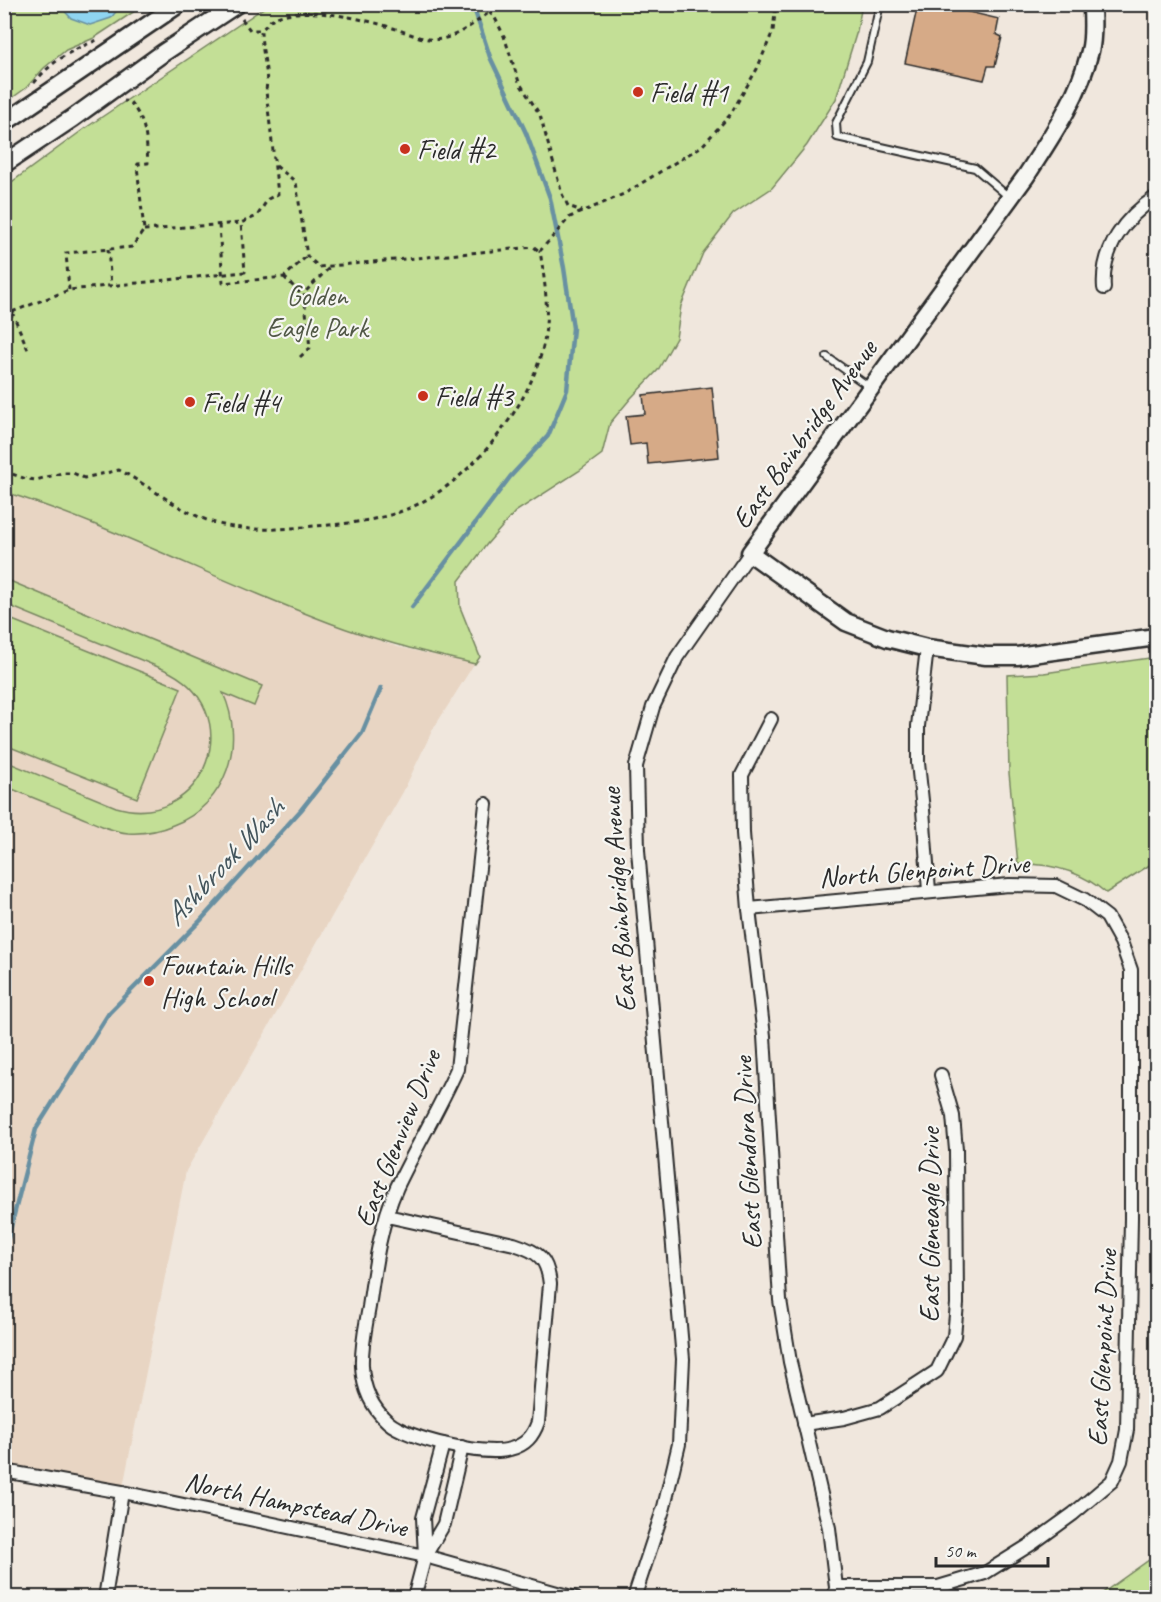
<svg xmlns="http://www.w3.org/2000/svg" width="1161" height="1602" viewBox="0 0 1161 1602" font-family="Caveat,sans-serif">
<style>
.built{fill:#e8d5c3}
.green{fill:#c3df96;stroke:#778560;stroke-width:1.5}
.water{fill:#8fd4f1;stroke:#6790a2;stroke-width:1.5}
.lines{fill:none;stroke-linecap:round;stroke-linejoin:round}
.stream{stroke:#6790a2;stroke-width:4.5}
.building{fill:#d6aa87;stroke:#2b2b2b;stroke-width:1.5}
.lane-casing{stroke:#2b2b2b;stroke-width:10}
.street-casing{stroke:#2b2b2b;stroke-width:16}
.secondary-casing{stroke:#2b2b2b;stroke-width:21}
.path{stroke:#2b2b2b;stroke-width:3;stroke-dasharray:4.5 4.5;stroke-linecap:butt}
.lane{stroke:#f6f6f2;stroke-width:6}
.street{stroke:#f6f6f2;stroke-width:12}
.secondary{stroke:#f6f6f2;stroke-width:16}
.poi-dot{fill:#c8321e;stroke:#f6f6f2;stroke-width:2}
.labels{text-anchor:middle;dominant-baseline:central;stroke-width:4.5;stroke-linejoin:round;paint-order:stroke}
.poi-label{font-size:28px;fill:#2b2b2b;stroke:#f6f6f2;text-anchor:start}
.park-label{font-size:28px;fill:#515846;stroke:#f6f6f2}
.street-label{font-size:28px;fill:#2b2b2b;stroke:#f6f6f2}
.water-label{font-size:30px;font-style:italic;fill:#44555c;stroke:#f6f6f2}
</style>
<rect width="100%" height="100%" fill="#f0e7dd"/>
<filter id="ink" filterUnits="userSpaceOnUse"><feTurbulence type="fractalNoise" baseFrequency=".0167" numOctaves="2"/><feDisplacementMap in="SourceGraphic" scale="12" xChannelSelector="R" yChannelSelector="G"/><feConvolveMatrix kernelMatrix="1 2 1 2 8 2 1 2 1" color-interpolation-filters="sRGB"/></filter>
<g filter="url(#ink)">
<polygon class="built" points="4,492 59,510 330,623 398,647 474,664 432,731 403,792 186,1171 122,1492 5,1471"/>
<g class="green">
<polygon points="5,5 144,5 94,38 66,50 44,68 26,88 5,103"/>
<path d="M268 5H862L857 31 836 99 807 145 772 188 733 214 703 253 681 306 676 338 658 370 631 398 610 423 602 454 579 471 515 512 487 544 459 581 460 607 480 657 475 664C425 652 377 641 330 623 220 582 116 527 5 492V187L84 129Z"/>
<path d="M5 579 262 686 254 706 223 693C246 743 227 805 173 825 159 831 144 834 128 833 110 831 93 822 76 815 52 805 28 796 5 786V761L116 807C205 833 252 708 163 669L5 604Z"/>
<polygon points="5,617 181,688 137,798 5,745"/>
<path d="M1156 657V861L1106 893C1081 871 1051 863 1018 864L1009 773 1007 675 1044 673Z"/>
<polygon points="1156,1555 1156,1597 1097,1597"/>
</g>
<polygon class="water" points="59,5 121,5 111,18 90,25 71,18"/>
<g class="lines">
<g class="stream">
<polyline points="412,607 510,477 548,436 567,390 573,328 564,268 550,198 526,133 490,57 475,11 475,4"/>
<polyline points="4,1254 36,1129 109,1013 200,921 301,810 362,733 381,688"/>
<polyline points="1138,1598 1156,1584"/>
</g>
</g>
<g class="building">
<polygon points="918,4 935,4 999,19 996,34 1002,37 995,66 988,66 984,80 905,63"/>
<polygon points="712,387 719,457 648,464 646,443 630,445 626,416 645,414 643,395"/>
</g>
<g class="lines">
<g class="lane-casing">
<g id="lane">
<polyline points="880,4 867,62 836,123 837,137 975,168 1010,198"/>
<polyline points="827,357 871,388"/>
</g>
</g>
<g class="street-casing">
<g id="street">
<path d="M1104 288C1101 249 1125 217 1156 197"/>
<polyline points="927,648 918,726 918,763 923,810 929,891"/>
<polyline points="771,719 742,775 743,833 749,909 764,1036 780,1300 790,1362 829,1528 836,1587 835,1598"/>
<polyline points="749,909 1009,885 1056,886 1085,900 1107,917 1121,942 1131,970 1131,1218 1127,1430 1121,1461 1112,1481 1073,1514 1033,1543 985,1573 938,1587 836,1587"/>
<path d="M387 1216 514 1244C539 1252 547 1258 550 1284L538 1422C533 1436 526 1445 510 1449 486 1457 407 1439 388 1422 371 1407 363 1387 362 1366 361 1346 366 1325 369 1307 375 1265 380 1225 397 1187 416 1147 439 1109 457 1069L486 804"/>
<polyline points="804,1424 844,1418 880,1408 937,1371 954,1336 957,1304 956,1150 953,1116 941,1075"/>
<polyline points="4,1471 122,1492 425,1556 575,1598"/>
<polyline points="425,1555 423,1518 443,1444"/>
<polyline points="105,1598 122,1492"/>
<polyline points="414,1598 425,1556 444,1524 462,1447"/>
<polyline points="634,1598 664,1507 679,1444 683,1359 638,850 636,766 653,707 677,657 750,553"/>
</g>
</g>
<g class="secondary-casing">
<g id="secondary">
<path d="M1092 4C1092 19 1094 37 1090 51 1079 97 1051 137 1026 176L750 553 846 622 887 638 927 648 986 656H1017L1156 637"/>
<polyline points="4,123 179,4"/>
<polyline points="4,164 73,118 163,53 237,4"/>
</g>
</g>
<g class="path">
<polyline points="489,12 495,18 504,36 519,82 540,115 562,194 568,206 582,211"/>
<polyline points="242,19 250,30 261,30"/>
<path d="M34 83C53 60 70 51 97 40"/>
<polyline points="276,166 296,182 307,256 319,267 534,247 539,251"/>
<polyline points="219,225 223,283 284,277 307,256"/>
<polyline points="144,230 241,223"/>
<polyline points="108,249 111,286"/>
<polyline points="284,277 304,297"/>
<path d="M69 290 66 253 132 247 144 230 137 166 138 164 148 163C146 137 147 123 130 102L124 101"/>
<polyline points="12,312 29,352"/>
<path d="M4 315 69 290 245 272 241 223 257 216 268 199 278 194 266 91C269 70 261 51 261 30 265 27 268 23 271 20 297 3 365 19 393 28 409 33 426 42 442 39 460 35 479 20 494 9V4"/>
<polyline points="300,357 310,348 304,293 331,266"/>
<path d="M4 471 26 479 36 480 62 473H73L84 478 119 470C154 488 184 516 223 525 253 532 284 529 314 526 349 524 388 520 420 503 473 477 531 404 543 346 550 315 545 282 540 251L570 217 624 194 702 146 730 115 757 69 773 31 776 4"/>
</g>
<use href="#lane" class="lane"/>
<use href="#street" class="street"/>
<use href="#secondary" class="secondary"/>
</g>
</g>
<g class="poi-dot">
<circle cx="638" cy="92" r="6"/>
<circle cx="405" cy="149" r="6"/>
<circle cx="423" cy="396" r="6"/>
<circle cx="190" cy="402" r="6"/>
<circle cx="149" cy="981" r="6"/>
</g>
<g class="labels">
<g class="poi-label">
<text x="650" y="92">Field #1</text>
<text x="417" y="149">Field #2</text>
<text x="435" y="396">Field #3</text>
<text x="202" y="402">Field #4</text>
<text x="161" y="965">Fountain Hills<tspan x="161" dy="32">High School</tspan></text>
</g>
<g class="park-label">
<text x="317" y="295">Golden<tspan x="317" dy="32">Eagle Park</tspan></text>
</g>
<g class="street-label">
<text transform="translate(804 434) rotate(-54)">East Bainbridge Avenue</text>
<text transform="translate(924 870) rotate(-4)">North Glenpoint Drive</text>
<text transform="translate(618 900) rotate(-94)">East Bainbridge Avenue</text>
<text transform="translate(397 1138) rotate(-68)">East Glenview Drive</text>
<text transform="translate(747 1153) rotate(-93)">East Glendora Drive</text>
<text transform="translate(929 1225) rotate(-90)">East Gleneagle Drive</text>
<text transform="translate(1102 1348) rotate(-87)">East Glenpoint Drive</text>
<text transform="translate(296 1504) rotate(12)">North Hampstead Drive</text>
</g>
<g class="water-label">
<text transform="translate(224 862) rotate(-47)">Ashbrook Wash</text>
</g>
</g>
<rect width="1161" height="1602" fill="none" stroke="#f6f6f2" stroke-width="24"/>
<rect x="12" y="12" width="1137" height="1578" fill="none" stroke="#2b2b2b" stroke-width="2" filter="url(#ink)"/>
<path d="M936 1557v9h112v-9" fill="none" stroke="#2b2b2b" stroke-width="3"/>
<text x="945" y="1557" font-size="18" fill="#2b2b2b" stroke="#f6f6f2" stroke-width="4.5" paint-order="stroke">50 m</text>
</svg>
